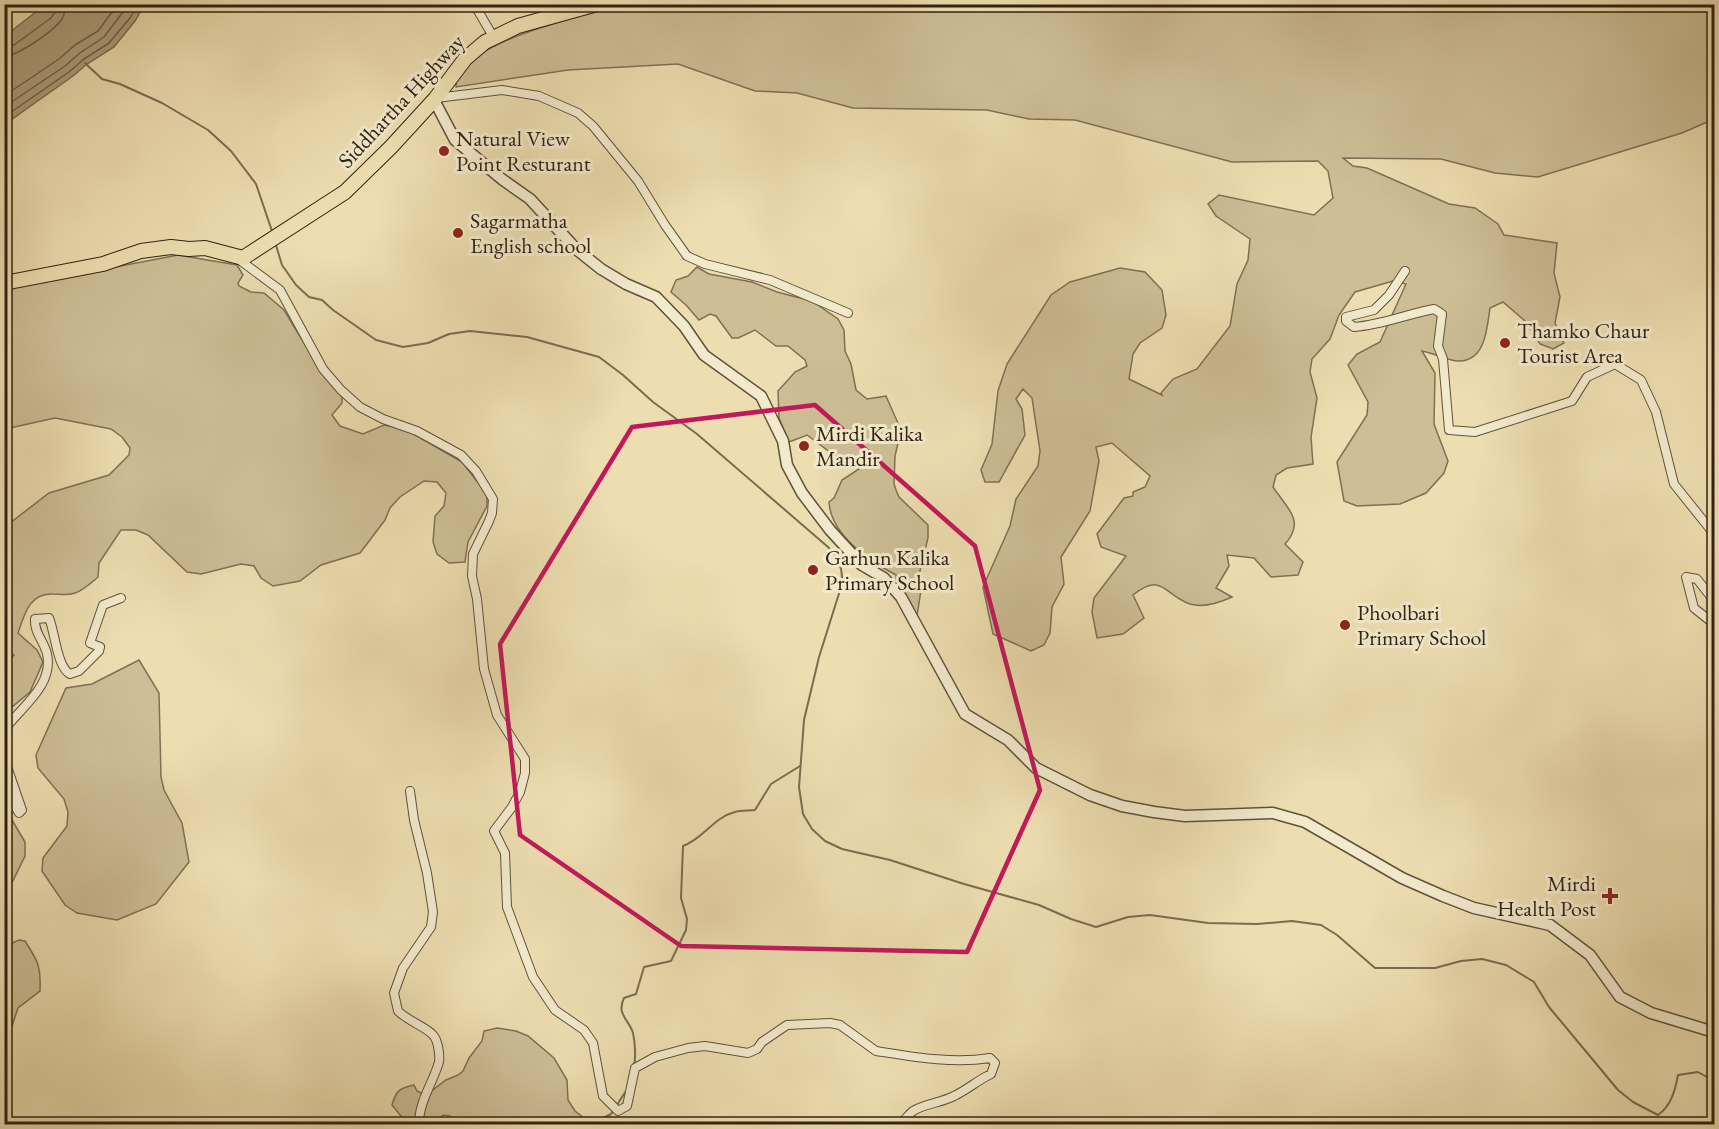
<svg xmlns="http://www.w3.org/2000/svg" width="1719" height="1129" viewBox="0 0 1719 1129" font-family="'EB Garamond',serif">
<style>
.green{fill:#cdbe96;stroke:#7f7054;stroke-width:1.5}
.water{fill:#ad9e7b;stroke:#7b6c51;stroke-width:1.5}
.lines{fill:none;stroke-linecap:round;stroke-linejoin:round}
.shore{stroke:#6f6046;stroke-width:1.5}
.stream{stroke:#7b6c51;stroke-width:2}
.minor-casing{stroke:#60513a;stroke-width:10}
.tertiary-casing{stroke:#60513a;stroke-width:13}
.trunk-casing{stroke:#312212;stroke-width:16}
.minor{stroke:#f3eacc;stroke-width:8}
.tertiary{stroke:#f3eacc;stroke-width:10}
.trunk{stroke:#eddeb1;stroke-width:14}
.marked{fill:none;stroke:#c2185b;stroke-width:4.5;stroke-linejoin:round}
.poi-dot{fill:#8f2418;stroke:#f3eacc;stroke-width:2}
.labels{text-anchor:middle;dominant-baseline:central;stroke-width:6;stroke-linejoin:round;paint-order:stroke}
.street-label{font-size:22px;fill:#312212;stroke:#f3eacc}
.poi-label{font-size:22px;fill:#312212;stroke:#f3eacc;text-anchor:start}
</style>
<rect width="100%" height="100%" fill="#eddeb1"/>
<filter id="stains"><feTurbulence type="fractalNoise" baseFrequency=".00333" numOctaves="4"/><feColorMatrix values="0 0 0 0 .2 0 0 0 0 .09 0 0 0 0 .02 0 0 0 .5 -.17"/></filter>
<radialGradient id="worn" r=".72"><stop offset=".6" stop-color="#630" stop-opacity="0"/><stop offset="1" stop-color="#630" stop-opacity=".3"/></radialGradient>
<g class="green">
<path d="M619 5H1714V119L1682 133 1538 177 1495 173 1441 159 1343 158 1353 166 1367 168 1449 204 1475 208 1498 224 1504 235 1557 243 1554 273 1560 297 1555 323 1564 343 1553 349 1540 344 1525 321 1503 302 1490 308C1487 327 1486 361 1459 361 1448 361 1434 353 1422 351L1435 373 1434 424 1448 461 1444 473 1426 493 1400 504 1357 506 1344 501 1337 462 1367 415 1368 402 1348 365 1357 354 1380 342 1406 284 1393 281 1355 292 1339 315 1330 339 1312 359 1310 372 1317 398 1311 437 1313 464 1287 468 1276 475 1273 487C1287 508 1306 521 1285 544L1303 562 1298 575 1271 577 1254 558 1227 555 1229 566 1216 588 1232 597C1221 602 1203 608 1190 604 1164 595 1162 571 1133 595L1144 618 1123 634 1097 638 1092 612 1094 598 1126 556 1101 547 1097 534 1124 498 1133 496V492L1145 487 1150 476 1112 443 1096 447 1099 461 1090 511 1061 557 1064 584 1052 607 1050 633 1044 645 1031 651 993 634 983 587 1010 526 1016 499 1038 466 1040 451 1032 398 1023 389 1016 399 1022 409 1025 435 999 482H985L981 470 992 444 998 391 1007 364 1051 295 1070 282 1120 268 1145 272 1162 290 1166 315 1162 328 1140 343 1133 354 1129 379 1162 395 1161 393 1173 379 1197 369 1230 326 1237 284 1248 260 1250 239 1216 216 1208 204 1219 195 1314 215 1333 198 1328 171 1318 161 1232 162 1075 120 1029 119 987 110 853 108 797 93 755 91 678 64 568 70 456 87C456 83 457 77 459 74 481 38 579 17 619 5Z"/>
<path d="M178 255 237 265 243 275 238 283 239 286 251 292 264 293 284 310 321 371 342 397V403L332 415 340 426 363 434 384 425 405 429 462 462 483 489 487 496V506L468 542 465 562 449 563 437 554 433 542 435 516 444 506 446 493 437 482 424 481 400 497 390 508 385 520 360 553 321 565 300 581 273 586 261 578 254 566 241 564 201 574 187 572 148 535 136 530H121L99 563 98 577C91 583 84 590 75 593 67 596 60 594 52 594 29 593 24 616 18 633L37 650 43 662 30 692 5 713V664L14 655 4 647V535L10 523 49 493 109 475 129 455 130 448 122 437 111 429 55 418 5 429V288Z"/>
<path d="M697 267 709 274 752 282 777 292 812 301 838 319 844 330 845 351 851 364 856 390 867 399 886 396 901 430 895 456 894 484 896 490 899 497 928 525V538L920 570 921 590 917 616 896 585V575C869 561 831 535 829 502L834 498 842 480 859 469 857 462 838 458 807 435 789 442 779 418 778 391 795 372 807 366 805 360 788 346H776L755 330 738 338H732L716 316 710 314 699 320 686 305 671 292 676 280 688 276Z"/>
<polygon points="139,660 159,693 161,777 164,790 182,823 189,862 156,904 117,920 77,913 65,905 42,871 43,858 67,826 68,812 64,799 38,768 36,755 66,688 92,684"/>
<polygon points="5,808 25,842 25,856 5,897"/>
<path d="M19 940 25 941C38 961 41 966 40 991L18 1008 12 1026 5 1030V971L12 943Z"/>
<path d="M497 1028 516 1031 528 1036 554 1058 567 1080 568 1100 575 1111 584 1118 581 1124H501L497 1121 462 1122 450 1116 443 1115 433 1124H404L405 1121 392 1105C396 1091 399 1088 414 1085L417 1091 423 1094 430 1092 446 1080 458 1075 463 1071 469 1058 482 1041 484 1031Z"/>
</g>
<polygon class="water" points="46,4 144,5 135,21 114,47 87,64 73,76 5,124 5,36"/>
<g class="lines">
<g class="shore">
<polyline points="4,47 14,45 51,18 55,12 56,4"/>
<path d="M4 56C18 56 54 31 62 19 65 14 65 10 65 4"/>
<polyline points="4,96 59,59 75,45 98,31 118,4"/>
<polyline points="4,107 65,66 80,53 104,37 129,4"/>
<polyline points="4,117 69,72 84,59 109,43 130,18 138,4"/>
</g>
<g class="stream">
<polyline points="85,63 102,79 120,84 162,103 208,130 231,151 256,184 273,234"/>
<path d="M275 242 282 265 296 285 309 297 322 300 333 310 376 340 403 347 428 343 449 334 470 331 527 337 599 357 623 375 653 402 697 434 828 547C839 559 843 568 842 584L819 657 804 720 799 787 803 814 812 829 825 841 842 849 890 860 964 884 1039 905 1071 919 1096 927 1128 917 1150 915 1208 923 1257 924 1292 921 1321 925 1337 935 1375 968H1435L1461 961 1482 959 1506 965 1534 982 1549 1007 1618 1090 1633 1102 1658 1115C1671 1106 1675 1091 1678 1075L1698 1072 1714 1081"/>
<path d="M634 1066C636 1057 635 1042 633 1033 629 1019 616 1015 624 998L636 994 644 967 671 961 686 930 687 919 681 898 683 846C703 839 714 817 735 812 741 810 749 811 755 810L771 784 800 766"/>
<polyline points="598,1124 598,1121 611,1114 626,1091"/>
</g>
<g class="minor-casing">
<g id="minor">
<polyline points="474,4 494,38"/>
<polyline points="436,98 502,90 539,96 578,113 593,126 638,181 665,225 687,256 705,264 770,280 848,313"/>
<path d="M237 258 280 290 323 369 341 390 360 407 383 419 417 431 461 455 476 471 493 499 492 513 489 521 473 554 472 576 477 599 484 669 497 715 525 759V773L520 792 512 807 494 831 505 853 507 907 533 977 555 1010 584 1030 593 1043 603 1096 618 1111 627 1106 635 1068 655 1057 688 1048 705 1046 748 1053 757 1049 762 1042 787 1025 830 1023 840 1025 876 1051C914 1057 953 1064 990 1058L995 1063 991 1074C978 1080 967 1090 954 1096 941 1103 926 1103 913 1111 908 1115 905 1120 900 1124"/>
<path d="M1405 271 1389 295 1374 310 1346 317V321L1354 327C1382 325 1407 314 1434 309L1442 314 1438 346 1443 359 1449 430 1475 432 1572 401 1587 377 1615 364 1641 380 1656 412 1674 484 1714 534"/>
<polyline points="1714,596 1711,597 1697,579 1686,577 1694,608 1714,624"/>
<path d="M4 730C20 708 54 686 47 654 44 641 34 633 35 619L49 618C55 632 57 667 70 674L79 671 99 651 100 647 90 643 103 605 121 598"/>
<polyline points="4,758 22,810 19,813 4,788"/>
<path d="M410 791 414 820 427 873 433 912 431 927 403 968 394 993 398 1011C408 1021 426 1027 433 1035 438 1040 440 1055 439 1062 433 1083 419 1101 419 1124"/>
</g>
</g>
<g class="tertiary-casing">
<polyline id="tertiary" points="434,100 455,140 503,180 530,199 576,249 601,269 626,284 656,297 684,326 704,355 761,396 783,441 787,465 802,493 830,530 862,565 884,578 901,597 965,714 1008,740 1036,768 1090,795 1122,806 1154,812 1185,816 1273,813 1305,822 1402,878 1443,896 1474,908 1550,925 1590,955 1620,997 1651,1013 1714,1032"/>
</g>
<g class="trunk-casing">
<polyline id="trunk" points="4,283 103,264 141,251 171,247 189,249 205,248 243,258 345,192 391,147 435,99 465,59 485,42 518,26 597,4"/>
</g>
<use href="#minor" class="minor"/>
<use href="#tertiary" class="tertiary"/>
<use href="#trunk" class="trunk"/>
</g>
<path class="marked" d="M815 405 975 546 1040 790 967 952 681 946 520 835 500 644 632 427Z"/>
<g class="poi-dot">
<circle cx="444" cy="151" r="6"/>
<circle cx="458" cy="233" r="6"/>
<circle cx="1505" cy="343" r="6"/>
<circle cx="804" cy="446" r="6"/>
<circle cx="813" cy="570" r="6"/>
<circle cx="1345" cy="625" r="6"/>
<path d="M1607 887h6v6h6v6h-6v6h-6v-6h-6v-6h6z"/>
</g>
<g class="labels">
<g class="street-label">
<text transform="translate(401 101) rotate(-47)">Siddhartha Highway</text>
</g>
<g class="poi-label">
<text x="456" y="138">Natural View<tspan x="456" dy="25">Point Resturant</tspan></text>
<text x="470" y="220">Sagarmatha<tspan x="470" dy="25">English school</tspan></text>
<text x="1517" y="330">Thamko Chaur<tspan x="1517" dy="25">Tourist Area</tspan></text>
<text x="816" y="433">Mirdi Kalika<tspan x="816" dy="25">Mandir</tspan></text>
<text x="825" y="557">Garhun Kalika<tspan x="825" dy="25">Primary School</tspan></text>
<text x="1357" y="612">Phoolbari<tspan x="1357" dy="25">Primary School</tspan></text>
<text x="1596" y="883" text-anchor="end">Mirdi<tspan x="1596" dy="25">Health Post</tspan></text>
</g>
</g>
<rect width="1719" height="1129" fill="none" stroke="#eddeb1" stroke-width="24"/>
<rect x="6" y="6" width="1707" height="1117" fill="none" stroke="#312212" stroke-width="3"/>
<rect x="12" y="12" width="1695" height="1105" fill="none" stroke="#312212" stroke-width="1.5"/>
<rect width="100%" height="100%" filter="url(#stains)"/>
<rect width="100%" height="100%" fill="url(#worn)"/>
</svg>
